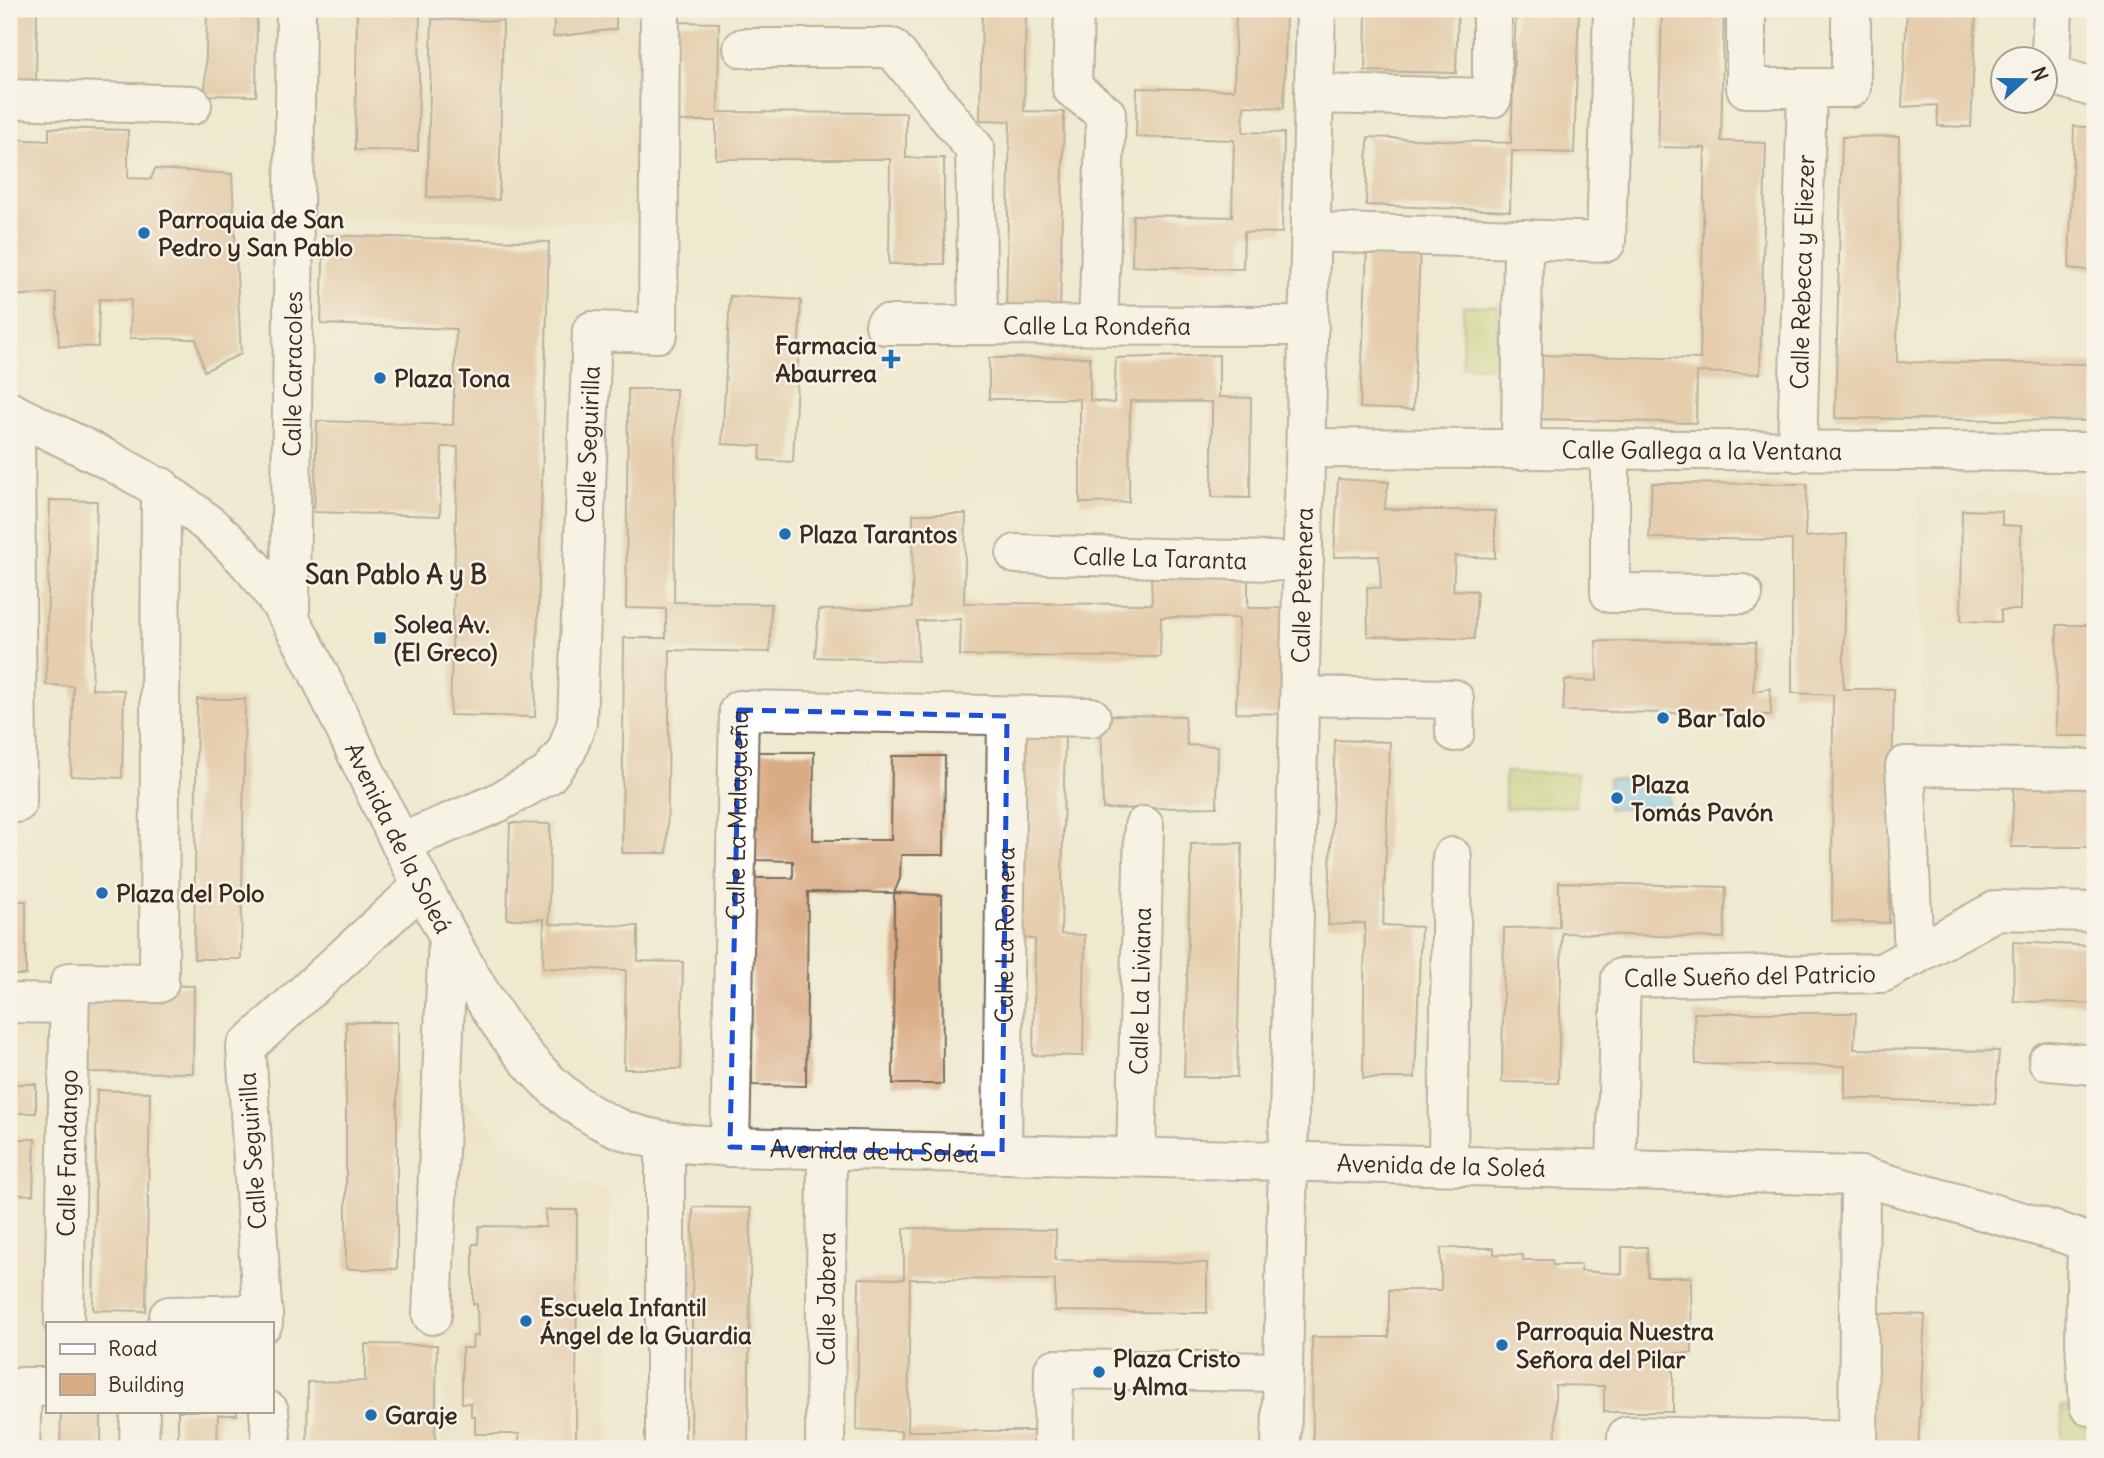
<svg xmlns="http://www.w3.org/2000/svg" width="2104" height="1458" viewBox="0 0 2104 1458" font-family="Delius,sans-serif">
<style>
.built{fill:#e9d9ba}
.grass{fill:#bbcd71;stroke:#7b7c48;stroke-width:2}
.park{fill:url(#park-tufts);stroke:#7b7c48;stroke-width:2}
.water{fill:#6fc2eb;stroke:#557684;stroke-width:2}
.building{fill:#daac85}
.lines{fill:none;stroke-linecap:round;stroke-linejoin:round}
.minor-casing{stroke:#7a6d5c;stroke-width:42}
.minor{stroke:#fff;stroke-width:38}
.marked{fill:none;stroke:#1d4ed8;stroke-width:5;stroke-dasharray:14 9;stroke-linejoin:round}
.poi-dot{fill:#1f6fb2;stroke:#f7f3e8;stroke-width:2.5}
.labels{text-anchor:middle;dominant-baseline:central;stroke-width:5;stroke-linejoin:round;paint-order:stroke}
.poi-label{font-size:24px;font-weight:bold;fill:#3b2a1e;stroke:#f7f3e8;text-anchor:start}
.street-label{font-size:24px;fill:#3b2a1e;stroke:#f7f3e8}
.neighbourhood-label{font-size:26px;font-weight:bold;fill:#3b2a1e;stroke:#f7f3e8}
</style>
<defs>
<pattern id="park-tufts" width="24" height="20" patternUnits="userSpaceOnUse" patternTransform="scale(1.75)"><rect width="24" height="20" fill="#bbcd71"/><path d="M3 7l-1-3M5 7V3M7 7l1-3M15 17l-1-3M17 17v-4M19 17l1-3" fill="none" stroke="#a2b061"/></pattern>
</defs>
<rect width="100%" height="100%" fill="#f7f3e8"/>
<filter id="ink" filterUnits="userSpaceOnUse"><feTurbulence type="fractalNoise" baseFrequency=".0143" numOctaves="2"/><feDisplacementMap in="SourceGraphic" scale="14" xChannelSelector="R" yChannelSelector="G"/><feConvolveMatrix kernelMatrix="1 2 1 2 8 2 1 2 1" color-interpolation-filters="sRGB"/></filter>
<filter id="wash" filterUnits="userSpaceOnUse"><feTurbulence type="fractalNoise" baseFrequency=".00686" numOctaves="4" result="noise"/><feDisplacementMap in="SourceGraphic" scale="28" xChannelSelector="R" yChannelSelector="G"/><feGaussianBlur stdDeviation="1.57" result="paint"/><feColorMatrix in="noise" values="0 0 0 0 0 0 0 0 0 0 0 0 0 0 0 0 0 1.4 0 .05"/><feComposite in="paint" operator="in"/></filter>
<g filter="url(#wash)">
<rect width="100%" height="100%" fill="#efe9d0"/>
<g class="built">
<polygon points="311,9 643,9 640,223 310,217"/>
<polygon points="1918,490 2095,493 2095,752 1924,749"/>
<polygon points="9,1011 51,1012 45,1379 9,1379"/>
<polygon points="450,1084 498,1133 560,1173 609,1192 608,1449 441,1449"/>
</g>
<polygon class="grass" points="438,9 550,9 550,20 438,15"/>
<g class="park">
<polygon points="1463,306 1498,306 1498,366 1462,366"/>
<polygon points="1505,772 1577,774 1575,806 1505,809"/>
<polygon points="2061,1406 2095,1407 2095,1449 2063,1449"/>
</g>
<polygon class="water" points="1608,779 1668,780 1669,809 1608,809"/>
<g id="blocks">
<g class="building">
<polygon points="9,9 37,9 36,83 9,83"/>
<polygon points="207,9 257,9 256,96 205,95"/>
<polygon points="357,9 420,9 418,151 355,150"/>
<polygon points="555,9 616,9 616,29 553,37"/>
<polygon points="982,9 1026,9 1024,111 1064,112 1060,315 1006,314 1010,121 980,120"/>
<polygon points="1236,9 1286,9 1284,108 1244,106 1243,132 1284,133 1282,233 1244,232 1243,269 1132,266 1133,215 1232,217 1234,140 1136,137 1137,88 1234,90"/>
<polygon points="1366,9 1458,9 1456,73 1365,71"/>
<polygon points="1516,9 1579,9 1574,153 1512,151 1510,211 1366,205 1368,137 1511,143"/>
<polygon points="1662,9 1724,9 1721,141 1766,143 1760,374 1697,372 1696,423 1541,419 1542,355 1700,359 1705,148 1658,147"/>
<polygon points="1907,9 1976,9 1971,127 1938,126 1937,105 1902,107"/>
<polygon points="432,19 503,21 499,200 427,197"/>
<polygon points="677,22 719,23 718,112 906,113 906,158 944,158 944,264 889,264 890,159 716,159 716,121 678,121"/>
<polygon points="2074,126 2095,128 2095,271 2069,268"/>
<polygon points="49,128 128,130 128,178 151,179 155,169 232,174 241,354 204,371 196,339 130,338 131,300 99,299 98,347 59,346 56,293 9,296 9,139 49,141"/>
<polygon points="1899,136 1897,362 2095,364 2095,421 1835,418 1842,137"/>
<polygon points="324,235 549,242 535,717 450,715 458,447 442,447 440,516 314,512 317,421 453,425 456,329 321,324"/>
<polygon points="1367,249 1420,252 1413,410 1360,408"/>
<polygon points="730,296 801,300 793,462 760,460 761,446 722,444"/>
<polygon points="1219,355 1219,397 1251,398 1250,498 1212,497 1212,402 1130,401 1129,502 1080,503 1080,399 989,399 989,358 1090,357 1090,400 1114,403 1116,358"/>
<polygon points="628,389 676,389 674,602 771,604 770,652 670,650 667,853 622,853 624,638 666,638 666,609 626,608"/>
<polygon points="1338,479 1389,482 1384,509 1495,511 1495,558 1455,556 1453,590 1477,591 1474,639 1368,636 1367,587 1381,588 1379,556 1334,557"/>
<polygon points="1652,483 1807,484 1805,537 1847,534 1843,689 1894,689 1889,923 1832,921 1833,695 1792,693 1792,540 1649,538"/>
<polygon points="50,500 97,501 92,689 124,690 122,778 71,776 73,686 46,685"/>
<polygon points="1962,510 2002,511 2002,525 2021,526 2020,610 2001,610 2001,622 1961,621"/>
<polygon points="913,514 966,514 964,603 1152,604 1151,575 1248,572 1248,608 1288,608 1287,714 1236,713 1239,618 1161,617 1160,657 960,656 961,619 917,621 918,661 815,657 819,610 912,608"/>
<polygon points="2057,625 2095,625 2095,736 2056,736"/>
<polygon points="1596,641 1756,642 1753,692 1770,688 1771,715 1563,711 1565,680 1597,681"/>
<polygon points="197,699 245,699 241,959 194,959"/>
<polygon points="1101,715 1185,716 1187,745 1218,746 1217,807 1103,809"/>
<polygon points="1016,731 1065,732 1061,934 1085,935 1083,1056 1033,1055 1035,939 1013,938"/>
<polygon points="1335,740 1390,742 1383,925 1421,927 1415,1078 1363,1078 1365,923 1328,925"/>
<polygon points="757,752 814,752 813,840 891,840 892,756 945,756 944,855 901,855 900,879 894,893 808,892 806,1086 752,1085 753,878 793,878 793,861 756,860"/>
<polygon points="2014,787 2095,788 2095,847 2011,847"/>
<polygon points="510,823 550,824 549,924 638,926 638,961 683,962 681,1069 624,1069 626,970 543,968 544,919 507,919"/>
<polygon points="1242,843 1237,1077 1184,1077 1191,844"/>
<polygon points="1559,882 1726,887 1724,938 1562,933 1558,1083 1502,1082 1504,928 1559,927"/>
<polygon points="894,893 942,895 943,1084 893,1084"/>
<rect x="9" y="901" width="17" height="74"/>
<polygon points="2013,942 2095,946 2095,1004 2014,1001"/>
<polygon points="75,983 194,986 193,1073 75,1072"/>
<polygon points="1694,1013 1856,1013 1854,1049 1999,1051 1995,1104 1845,1098 1845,1066 1696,1064"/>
<rect x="346" y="1022" width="51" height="247"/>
<rect x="9" y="1084" width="27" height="29"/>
<polygon points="97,1090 150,1092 146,1311 93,1310"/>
<polygon points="9,1139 35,1139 33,1195 9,1194"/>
<polygon points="693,1207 751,1208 748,1449 691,1449"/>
<polygon points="545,1210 577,1210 576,1442 519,1442 519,1434 475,1434 475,1416 471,1416 471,1403 462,1403 462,1348 472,1348 473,1336 478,1336 477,1304 473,1304 473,1244 478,1244 479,1226 546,1227"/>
<polygon points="904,1228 1056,1230 1055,1260 1207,1263 1207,1313 1055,1311 1055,1280 910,1279 908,1431 1052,1431 1052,1449 901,1449 901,1431 857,1430 859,1278 904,1279"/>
<polygon points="1622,1247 1647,1247 1648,1277 1691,1277 1692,1353 1673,1353 1673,1412 1604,1412 1604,1386 1555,1385 1556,1449 1313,1449 1312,1337 1389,1337 1389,1290 1441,1290 1441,1248 1494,1248 1494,1254 1523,1255 1523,1260 1552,1260 1553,1265 1581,1265 1581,1271 1622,1274"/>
<polygon points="1872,1313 1925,1315 1918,1449 1866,1449"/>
<polygon points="365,1344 437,1345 435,1449 307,1449 308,1382 365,1381"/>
<polygon points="61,1411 101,1411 101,1449 60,1449"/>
<polygon points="178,1411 237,1411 237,1415 218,1415 217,1449 178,1449"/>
</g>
</g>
</g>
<g filter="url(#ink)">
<use href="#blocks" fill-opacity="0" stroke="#7a6d5c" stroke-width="2"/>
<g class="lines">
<g class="minor-casing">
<g id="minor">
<polyline points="1074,9 1072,88 1106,114 1098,325"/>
<polyline points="1746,9 1746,88 1851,88 1851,9"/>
<polyline points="2053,9 2050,74 2095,88"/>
<polyline points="743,48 892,48 975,149 978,323"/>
<polyline points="1314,94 1492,98 1492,9"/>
<polyline points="9,99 192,105"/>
<polyline points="1311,232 1606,242 1613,9"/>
<path id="s1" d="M885 325 1309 326"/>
<path id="s2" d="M9 411C100 457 186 489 254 569 296 618 320 677 348 735 383 809 419 882 458 954 496 1023 545 1101 623 1130 658 1143 693 1144 730 1147L1860 1176 2062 1233 2095 1245"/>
<polyline points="15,414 17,803"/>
<path id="s3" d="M1306 448 2095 452"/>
<polyline points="1521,450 1523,239"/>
<polyline points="1610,451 1610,593 1743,594"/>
<path id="s4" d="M1797 452 1807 90"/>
<path id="s5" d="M1016 554 1304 562"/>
<path id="s6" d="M290 616 296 9"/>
<polyline points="1300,696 1454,699 1455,732"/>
<path id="s7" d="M400 843 497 803 548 775 567 750 577 722 592 331 658 333 660 9"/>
<polyline points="1914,956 1905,766 2095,769"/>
<polyline points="9,1003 69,1004"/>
<polyline points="2048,1061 2095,1065"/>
<path id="s8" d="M730 1147 739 710 1091 717"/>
<path id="s9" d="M1002 1154 1007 716"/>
<path id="s10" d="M1136 1157 1144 826"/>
<polyline points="1448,1165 1452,857"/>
<path id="s11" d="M1616 1169 1621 978 1882 973 1997 910 2095 912"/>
<polyline points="2087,1242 2085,1342 2089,1406"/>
<polyline points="432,1315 448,936"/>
<path id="s12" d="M64 1323 70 982 159 983 161 487"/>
<polyline points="168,1323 169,1316 263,1314"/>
<polyline points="263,1323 246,1047 421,887"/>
<polyline points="269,1411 272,1449"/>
<polyline points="20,1449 22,1387 47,1387"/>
<polyline points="139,1449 140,1411"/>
<polyline points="665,1449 665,1142"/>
<path id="s13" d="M825 1449 827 1149"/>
<polyline points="1053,1449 1054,1369 1283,1372"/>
<path id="s14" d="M1281 1449 1316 9"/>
<polyline points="1627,1449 1627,1436 1858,1441"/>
<polyline points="1858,1449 1860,1176"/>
</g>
</g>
<use href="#minor" class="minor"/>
</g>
</g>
<path d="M0 0H2104V1458H0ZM739 710 1007 716 1002 1154 730 1147Z" fill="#efe9d0" fill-opacity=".55" fill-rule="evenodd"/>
<path class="marked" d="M739 710 1007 716 1002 1154 730 1147Z"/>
<g class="poi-dot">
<circle cx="144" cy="233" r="7"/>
<path d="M887.5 348.5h7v7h7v7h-7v7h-7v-7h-7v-7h7z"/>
<circle cx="380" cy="378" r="7"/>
<circle cx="785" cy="534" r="7"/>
<rect x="373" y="631" width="14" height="14" rx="3.5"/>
<circle cx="1663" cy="718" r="7"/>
<circle cx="1617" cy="798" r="7"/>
<circle cx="102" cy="893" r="7"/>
<circle cx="526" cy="1321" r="7"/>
<circle cx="1502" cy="1345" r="7"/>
<circle cx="1099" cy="1372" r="7"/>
<circle cx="371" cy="1415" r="7"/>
</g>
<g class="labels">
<g class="poi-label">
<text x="158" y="219">Parroquia de San<tspan x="158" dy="28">Pedro y San Pablo</tspan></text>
<text x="877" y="345" text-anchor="end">Farmacia<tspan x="877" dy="28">Abaurrea</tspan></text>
<text x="394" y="378">Plaza Tona</text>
<text x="799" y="534">Plaza Tarantos</text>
<text x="394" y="624">Solea Av.<tspan x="394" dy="28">(El Greco)</tspan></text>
<text x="1677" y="718">Bar Talo</text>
<text x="1631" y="784">Plaza<tspan x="1631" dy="28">Tomás Pavón</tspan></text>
<text x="116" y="893">Plaza del Polo</text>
<text x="540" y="1307">Escuela Infantil<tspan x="540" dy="28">Ángel de la Guardia</tspan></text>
<text x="1516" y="1331">Parroquia Nuestra<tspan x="1516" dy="28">Señora del Pilar</tspan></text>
<text x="1113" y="1358">Plaza Cristo<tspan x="1113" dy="28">y Alma</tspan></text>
<text x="385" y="1415">Garaje</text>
</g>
<g class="street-label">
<text stroke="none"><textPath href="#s4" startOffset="180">Calle Rebeca y Eliezer</textPath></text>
<text stroke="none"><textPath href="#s1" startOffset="212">Calle La Rondeña</textPath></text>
<text stroke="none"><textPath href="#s6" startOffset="242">Calle Caracoles</textPath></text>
<text stroke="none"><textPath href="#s7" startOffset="502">Calle Seguirilla</textPath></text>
<text stroke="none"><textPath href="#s3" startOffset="396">Calle Gallega a la Ventana</textPath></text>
<text stroke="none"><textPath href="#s5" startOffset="144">Calle La Taranta</textPath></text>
<text stroke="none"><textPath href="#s14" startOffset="864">Calle Petenera</textPath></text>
<text stroke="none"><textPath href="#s8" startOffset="332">Calle La Malagueña</textPath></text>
<text stroke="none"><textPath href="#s2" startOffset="600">Avenida de la Soleá</textPath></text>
<text stroke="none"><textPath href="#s9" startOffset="219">Calle La Romera</textPath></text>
<text stroke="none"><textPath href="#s11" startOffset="320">Calle Sueño del Patricio</textPath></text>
<text stroke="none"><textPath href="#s10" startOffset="166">Calle La Liviana</textPath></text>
<text transform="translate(252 1151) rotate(-94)">Calle Seguirilla</text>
<text stroke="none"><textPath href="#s2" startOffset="1230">Avenida de la Soleá</textPath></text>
<text stroke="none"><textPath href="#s12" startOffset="170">Calle Fandango</textPath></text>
<text stroke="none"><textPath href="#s2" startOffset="1797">Avenida de la Soleá</textPath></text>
<text stroke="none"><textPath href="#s13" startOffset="150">Calle Jabera</textPath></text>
</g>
<g class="neighbourhood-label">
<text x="396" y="574">San Pablo A y B</text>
</g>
</g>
<rect width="2104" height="1458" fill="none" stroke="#f7f3e8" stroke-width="35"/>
<rect x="46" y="1322" width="228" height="91" fill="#f7f3e8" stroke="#aca397" stroke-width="2"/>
<rect x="60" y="1344" width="35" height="10" fill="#ffffff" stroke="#aca397" stroke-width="2"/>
<text x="108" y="1356" font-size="21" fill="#3b2a1e">Road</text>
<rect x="60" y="1374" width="35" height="21" fill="#daac85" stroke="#aca397" stroke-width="2"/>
<text x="108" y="1392" font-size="21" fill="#3b2a1e">Building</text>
<g transform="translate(2024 80) rotate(69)"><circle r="33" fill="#f7f3e8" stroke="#aca397" stroke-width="2"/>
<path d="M0-5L12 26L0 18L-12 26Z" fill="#1f6fb2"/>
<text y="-10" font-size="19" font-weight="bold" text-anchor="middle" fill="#3b2a1e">N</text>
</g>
</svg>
